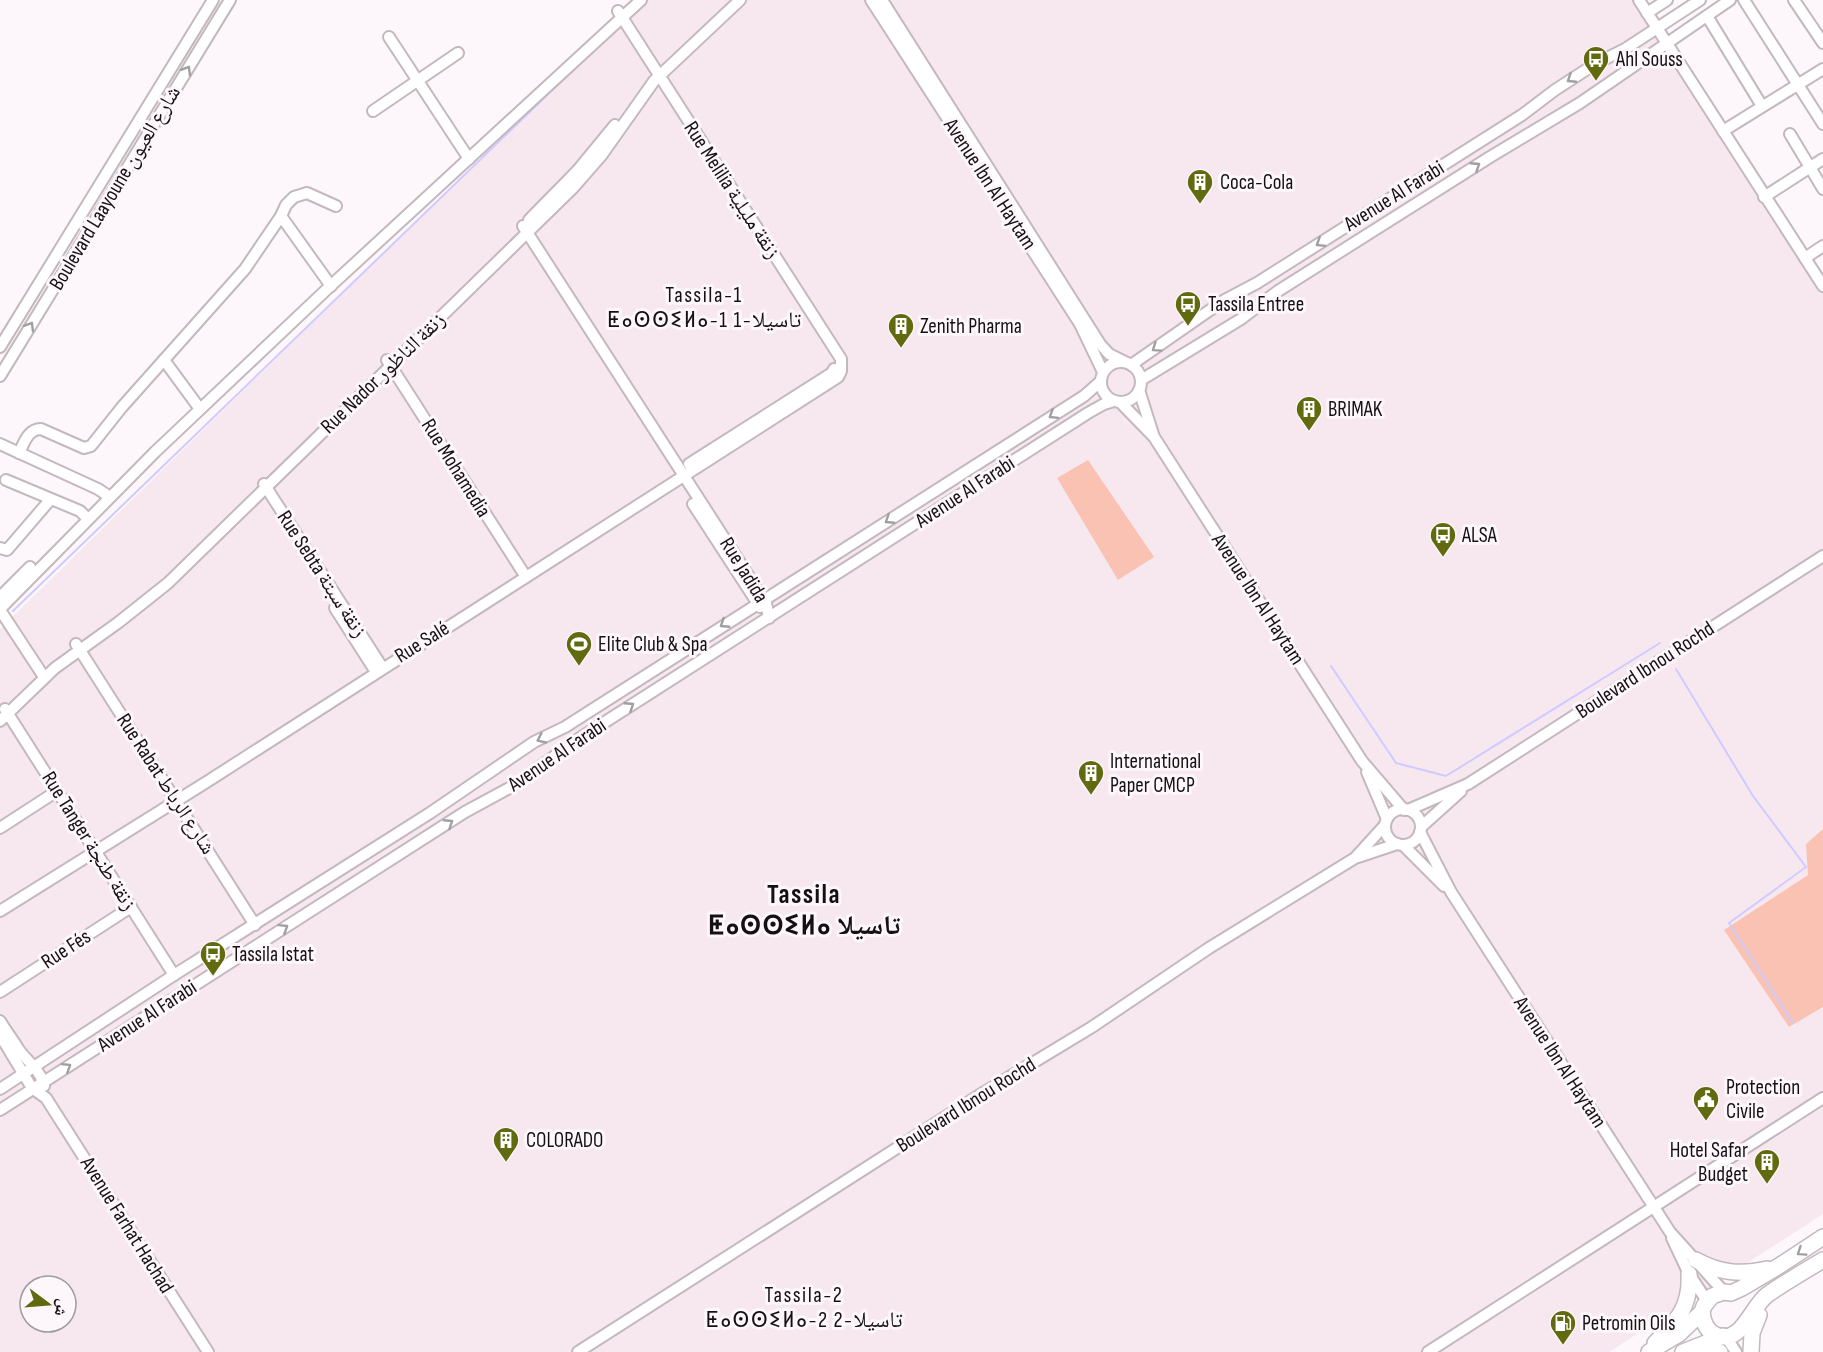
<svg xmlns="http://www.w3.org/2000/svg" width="1823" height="1352" viewBox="0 0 1823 1352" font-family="'Sofia Sans Condensed','Noto Naskh Arabic','Noto Sans Tifinagh',sans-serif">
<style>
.built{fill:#f7e8f0;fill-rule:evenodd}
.green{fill:#f9c2b3}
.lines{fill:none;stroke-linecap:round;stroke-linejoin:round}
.stream{stroke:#cfcbfe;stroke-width:2}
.minor-casing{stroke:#c4b8bf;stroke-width:14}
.highway-casing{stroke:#c4b8bf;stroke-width:18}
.minor{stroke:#fff;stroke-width:10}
.highway{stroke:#fff;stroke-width:15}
.oneway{stroke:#a1a0a1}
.labels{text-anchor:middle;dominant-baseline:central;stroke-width:6;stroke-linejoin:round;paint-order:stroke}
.poi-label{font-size:21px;fill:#151113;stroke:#fdf6fa;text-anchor:start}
.street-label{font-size:21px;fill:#151113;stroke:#fdf6fa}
.neighbourhood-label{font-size:22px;letter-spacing:1.5px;fill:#151113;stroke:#fdf6fa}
.district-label{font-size:27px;font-weight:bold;letter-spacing:1.5px;fill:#151113;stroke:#fdf6fa}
</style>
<rect width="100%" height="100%" fill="#fdf6fa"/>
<path class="built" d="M642 0H1641L1823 291V1214L1609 1352H0V629ZM30 1286H66V1322H30Z"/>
<g class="green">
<polygon points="1088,460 1154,557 1118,580 1057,478"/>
<polygon points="1823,829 1823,1007 1789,1027 1724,930 1808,875 1806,844"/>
</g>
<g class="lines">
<g class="stream">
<polyline points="13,611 570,73"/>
<polyline points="1331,666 1396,763 1446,776 1660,643"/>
<polyline points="1676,669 1753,796 1806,867 1729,923 1793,1023"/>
</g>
<g class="minor-casing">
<g id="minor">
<polyline points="871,0 1080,324 1103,372"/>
<polyline points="882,0 1100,344 1109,354 1125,362"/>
<polyline points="1639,0 1823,286"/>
<polyline points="1744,0 1823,124"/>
<polyline points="1794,0 1823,43"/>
<polyline points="1647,13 1667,0"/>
<polyline points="1707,16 1762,106"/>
<polyline points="389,37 469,159"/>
<polyline points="373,111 458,53"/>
<polyline points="1723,131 1823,69"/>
<polyline points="1790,134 1823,189"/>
<polyline points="1764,197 1823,159"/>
<polyline points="281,216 331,286"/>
<polyline points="529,220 578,170 615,125"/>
<polyline points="523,226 766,603 769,618"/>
<polyline points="1805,258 1823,246"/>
<polyline points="0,347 213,0"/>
<polyline points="164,360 200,409"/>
<polyline points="387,360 526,577"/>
<circle cx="1121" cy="382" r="20"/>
<polyline points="1131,365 1223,301 1257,283 1522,115 1555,90 1595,64 1625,49 1700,0"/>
<polyline points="0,376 230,0"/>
<polyline points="1141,380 1241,319 1278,291 1490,157 1580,103 1730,0"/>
<polyline points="1139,390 1153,434"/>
<polyline points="1121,403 1154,437 1362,761 1404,810"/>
<polyline points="0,444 98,489 110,497"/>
<path d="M19 453C24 443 28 429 41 429L84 448 91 446 122 407 245 269 281 216 286 205 294 197 307 193 336 206"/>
<polyline points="689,464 832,373 834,369"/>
<polyline points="6,480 80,511 88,519"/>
<polyline points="264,484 382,667"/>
<polyline points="693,504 760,607"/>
<polyline points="0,548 7,550 50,500"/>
<polyline points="0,597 30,567"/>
<polyline points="335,608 376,672"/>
<polyline points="0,609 155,452 325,291 641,0"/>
<polyline points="0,610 44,677"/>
<polyline points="76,644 255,925"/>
<polyline points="5,709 174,975"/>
<polyline points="0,721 55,668 119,622 168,583 573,188 601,156 654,81 740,0"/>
<polyline points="1367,772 1387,819"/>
<circle cx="1403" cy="827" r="18"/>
<polyline points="1408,810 1468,784 1823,556"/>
<polyline points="1421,827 1461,791"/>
<polyline points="0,828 57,791"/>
<polyline points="1420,832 1451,892 1670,1232 1724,1292"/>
<polyline points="1403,845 1444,886"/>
<polyline points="1358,857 1397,844"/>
<polyline points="0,911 205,783 838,377 841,371 841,359 618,11"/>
<polyline points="0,992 131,907"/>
<path d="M0 1021C6 1031 13 1040 19 1050 27 1061 42 1072 44 1086"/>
<polyline points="0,1035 32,1088 46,1098 208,1352"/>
<polyline points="0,1089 174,975 430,813 534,742 565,727 1084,396 1101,381"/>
<polyline points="0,1110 465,812 513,786 580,738 1088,413 1104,404 1114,401"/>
<polyline points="1672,1238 1689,1274 1707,1301"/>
<polyline points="1726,1337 1736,1352"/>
<polyline points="578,1352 983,1093 1092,1027 1209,948 1355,858 1385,825"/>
<polyline points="1428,1352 1823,1098"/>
</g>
</g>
<g class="highway-casing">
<g id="highway">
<path d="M1696 1260C1719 1273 1741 1275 1767 1269"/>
<path d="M1702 1312C1703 1322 1706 1331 1716 1335 1741 1346 1751 1307 1767 1295 1785 1282 1805 1271 1823 1260"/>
<path d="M1655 1343C1677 1321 1691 1307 1689 1274"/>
<polyline points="1693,1351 1720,1352"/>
<polyline points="1649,1352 1679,1334 1702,1312 1704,1306 1712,1296 1724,1292 1731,1293 1742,1288 1779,1266 1823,1237"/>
<polyline points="1683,1352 1723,1336"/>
<polyline points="1751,1352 1752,1333 1759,1315"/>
</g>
</g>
<use href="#minor" class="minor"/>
<use href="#highway" class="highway"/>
</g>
<defs><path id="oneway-chevron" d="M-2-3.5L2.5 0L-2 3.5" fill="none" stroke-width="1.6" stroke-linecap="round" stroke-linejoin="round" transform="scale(1.5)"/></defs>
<g class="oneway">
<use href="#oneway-chevron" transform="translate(187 70) rotate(-59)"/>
<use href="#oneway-chevron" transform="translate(1571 79) rotate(147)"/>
<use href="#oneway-chevron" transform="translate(1476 166) rotate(-33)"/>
<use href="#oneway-chevron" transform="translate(1320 243) rotate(148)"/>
<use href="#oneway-chevron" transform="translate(30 326) rotate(-59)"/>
<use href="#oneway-chevron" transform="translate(1156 348) rotate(146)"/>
<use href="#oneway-chevron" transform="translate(1053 415) rotate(148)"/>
<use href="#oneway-chevron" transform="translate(889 520) rotate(147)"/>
<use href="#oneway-chevron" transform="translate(724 624) rotate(147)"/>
<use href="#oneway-chevron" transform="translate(630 706) rotate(-33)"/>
<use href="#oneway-chevron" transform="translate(541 739) rotate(155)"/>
<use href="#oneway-chevron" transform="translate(449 823) rotate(-33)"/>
<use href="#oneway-chevron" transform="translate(284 928) rotate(-32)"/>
<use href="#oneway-chevron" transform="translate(67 1067) rotate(-32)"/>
<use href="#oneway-chevron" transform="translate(1801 1252) rotate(146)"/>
</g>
<defs>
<g id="bus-pin" transform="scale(1.35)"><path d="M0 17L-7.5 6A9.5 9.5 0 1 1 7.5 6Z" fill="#616a0e" stroke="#fdf6fa"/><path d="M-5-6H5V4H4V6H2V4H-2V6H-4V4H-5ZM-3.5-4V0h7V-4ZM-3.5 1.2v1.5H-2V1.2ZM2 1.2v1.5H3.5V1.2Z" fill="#fff"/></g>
<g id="building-pin" transform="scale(1.35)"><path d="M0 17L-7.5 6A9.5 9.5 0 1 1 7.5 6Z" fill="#616a0e" stroke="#fdf6fa"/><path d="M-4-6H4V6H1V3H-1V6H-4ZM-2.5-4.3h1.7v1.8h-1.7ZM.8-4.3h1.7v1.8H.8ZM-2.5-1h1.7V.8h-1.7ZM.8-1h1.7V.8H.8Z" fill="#fff"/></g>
<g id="stadium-pin" transform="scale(1.35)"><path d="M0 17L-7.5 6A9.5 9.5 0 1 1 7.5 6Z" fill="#616a0e" stroke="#fdf6fa"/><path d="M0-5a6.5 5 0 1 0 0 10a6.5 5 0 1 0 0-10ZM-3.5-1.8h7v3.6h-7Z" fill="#fff"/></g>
<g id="civic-pin" transform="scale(1.35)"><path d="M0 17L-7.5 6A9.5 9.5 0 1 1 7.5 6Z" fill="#616a0e" stroke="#fdf6fa"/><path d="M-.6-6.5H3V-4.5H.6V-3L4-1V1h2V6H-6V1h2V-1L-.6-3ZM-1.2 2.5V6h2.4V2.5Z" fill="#fff"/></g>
<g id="fuel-pin" transform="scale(1.35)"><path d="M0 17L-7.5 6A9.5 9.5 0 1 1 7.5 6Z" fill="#616a0e" stroke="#fdf6fa"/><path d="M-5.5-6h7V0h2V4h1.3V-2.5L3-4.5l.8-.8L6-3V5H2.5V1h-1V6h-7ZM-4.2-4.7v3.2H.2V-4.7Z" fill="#fff"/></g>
</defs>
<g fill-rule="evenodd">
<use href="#bus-pin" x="1596" y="59"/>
<use href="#building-pin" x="1200" y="182"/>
<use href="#bus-pin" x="1188" y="304"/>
<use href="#building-pin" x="901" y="326"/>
<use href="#building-pin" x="1309" y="409"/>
<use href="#bus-pin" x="1443" y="535"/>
<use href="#stadium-pin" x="579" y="644"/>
<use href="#building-pin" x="1091" y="773"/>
<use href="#bus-pin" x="213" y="954"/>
<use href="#civic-pin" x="1706" y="1099"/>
<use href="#building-pin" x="506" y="1140"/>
<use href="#building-pin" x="1767" y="1162"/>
<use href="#fuel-pin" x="1563" y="1323"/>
</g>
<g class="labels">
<g class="poi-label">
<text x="1616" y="59">Ahl Souss</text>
<text x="1220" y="182">Coca-Cola</text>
<text x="1208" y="304">Tassila Entree</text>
<text x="920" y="326">Zenith Pharma</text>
<text x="1328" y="409">BRIMAK</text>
<text x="1462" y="535">ALSA</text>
<text x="598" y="644">Elite Club &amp; Spa</text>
<text x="1110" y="761">International<tspan x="1110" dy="24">Paper CMCP</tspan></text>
<text x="232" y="954">Tassila Istat</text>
<text x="1726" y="1087">Protection<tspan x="1726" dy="24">Civile</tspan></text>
<text x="526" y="1140">COLORADO</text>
<text x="1748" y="1150" text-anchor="end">Hotel Safar<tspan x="1748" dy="24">Budget</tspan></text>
<text x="1582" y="1323">Petromin Oils</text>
</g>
<g class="street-label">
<text transform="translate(990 184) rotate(57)">Avenue Ibn Al Haytam</text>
<text transform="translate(115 188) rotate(-59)">Boulevard Laayoune شارع العيون</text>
<text transform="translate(732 190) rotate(57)">Rue Melilia زنقة مليلية</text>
<text transform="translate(1394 196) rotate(-32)">Avenue Al Farabi</text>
<text transform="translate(383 373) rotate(-44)">Rue Nador زنقة الناظور</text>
<text transform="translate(456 468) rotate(58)">Rue Mohamedia</text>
<text transform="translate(965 492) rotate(-33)">Avenue Al Farabi</text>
<text transform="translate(744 570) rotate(58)">Rue Jadida</text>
<text transform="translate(322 574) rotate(57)">Rue Sebta زنقة سبتة</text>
<text transform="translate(1258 599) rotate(57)">Avenue Ibn Al Haytam</text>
<text transform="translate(422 642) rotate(-32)">Rue Salé</text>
<text transform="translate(1645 670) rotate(-33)">Boulevard Ibnou Rochd</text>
<text transform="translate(557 755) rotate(-34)">Avenue Al Farabi</text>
<text transform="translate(166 784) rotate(57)">Rue Rabat شارع الرباط</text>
<text transform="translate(89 841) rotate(58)">Rue Tanger زنقة طنجة</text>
<text transform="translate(66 949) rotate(-33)">Rue Fés</text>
<text transform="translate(147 1016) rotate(-33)">Avenue Al Farabi</text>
<text transform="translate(1560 1062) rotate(57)">Avenue Ibn Al Haytam</text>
<text transform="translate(966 1105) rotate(-32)">Boulevard Ibnou Rochd</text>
<text transform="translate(127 1225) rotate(58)">Avenue Farhat Hachad</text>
</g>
<g class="neighbourhood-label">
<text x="704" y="295">Tassila-1<tspan x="704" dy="25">ⵟⴰⵙⵙⵉⵍⴰ-1 1-تاسيلا</tspan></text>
<text x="804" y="1295">Tassila-2<tspan x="804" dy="25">ⵟⴰⵙⵙⵉⵍⴰ-2 2-تاسيلا</tspan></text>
</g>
<g class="district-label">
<text x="804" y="895">Tassila<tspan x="804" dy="31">ⵟⴰⵙⵙⵉⵍⴰ تاسيلا</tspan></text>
</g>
</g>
<g transform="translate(48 1304) rotate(106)"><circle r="28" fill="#fdf6fa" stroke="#a09a9e" stroke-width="1.5"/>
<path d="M0-4.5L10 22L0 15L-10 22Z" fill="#616a0e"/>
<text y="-9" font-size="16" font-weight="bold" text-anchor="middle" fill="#151113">ش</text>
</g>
</svg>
